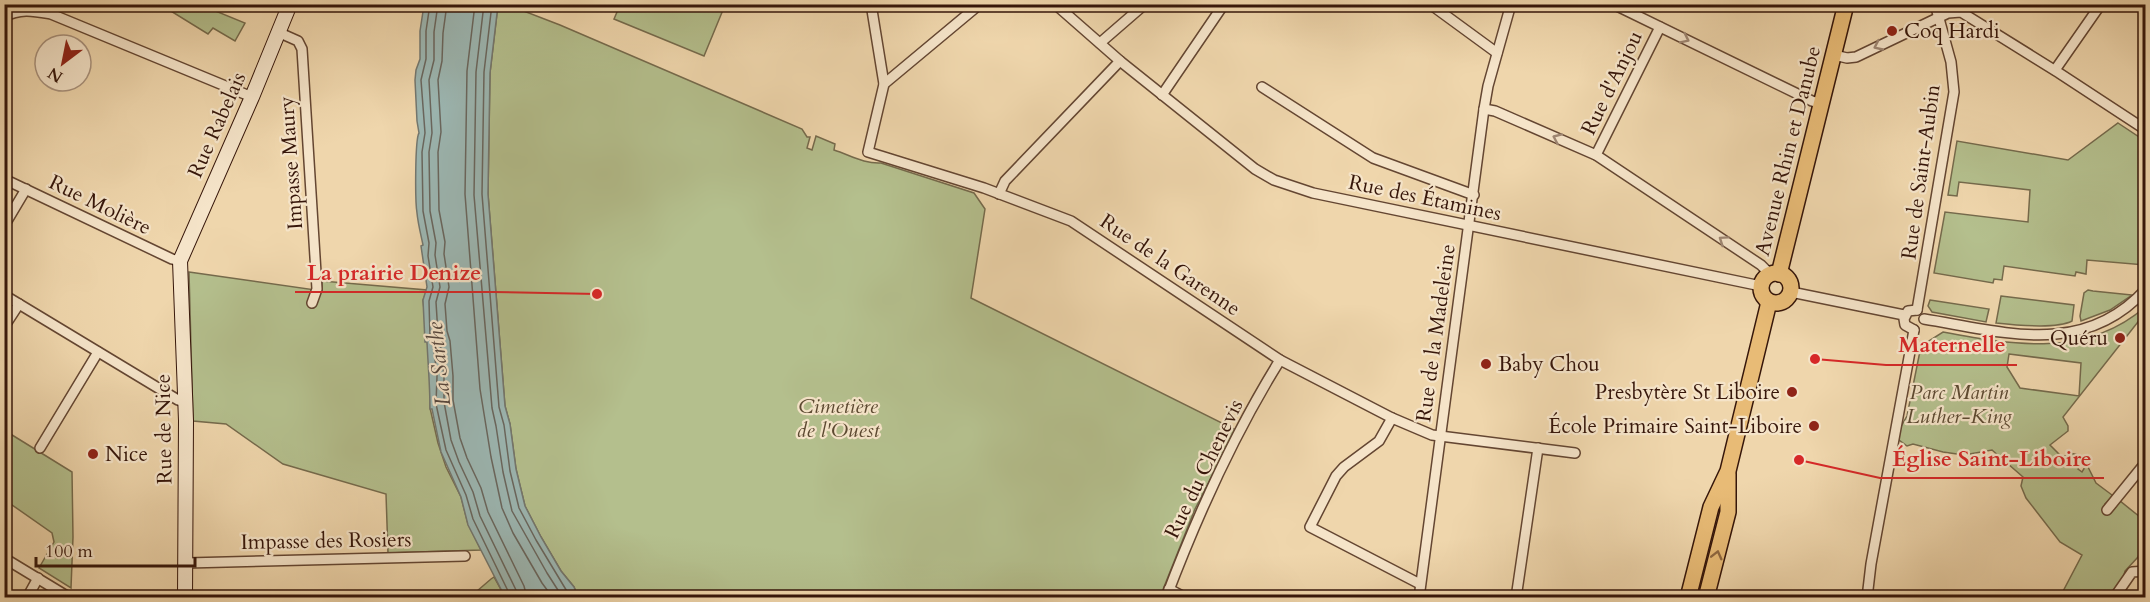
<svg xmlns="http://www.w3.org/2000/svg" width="2150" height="602" viewBox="0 0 2150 602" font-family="Cardo,serif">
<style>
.green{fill:#b4bf8d;stroke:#756a4c;stroke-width:1.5;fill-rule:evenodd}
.water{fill:#9cb7b3;stroke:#73776f;stroke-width:1.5}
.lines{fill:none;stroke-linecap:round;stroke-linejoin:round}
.shore{stroke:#69665e;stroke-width:1.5}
.street-casing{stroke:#644632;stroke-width:12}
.secondary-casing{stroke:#36160a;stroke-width:16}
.primary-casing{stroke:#36160a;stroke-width:18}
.street{stroke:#f5e4c9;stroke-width:9}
.secondary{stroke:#f5e4c9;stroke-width:14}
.primary{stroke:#e8bb76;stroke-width:15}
.oneway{stroke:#9f8773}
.oneway2{stroke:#8f6840}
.poi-dot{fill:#8f2418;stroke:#f5e4c9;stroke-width:2}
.labels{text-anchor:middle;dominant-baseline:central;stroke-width:4.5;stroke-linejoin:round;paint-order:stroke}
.poi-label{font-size:21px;fill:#36160a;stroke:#f5e4c9;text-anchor:start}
.street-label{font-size:21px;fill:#36160a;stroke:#f5e4c9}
.park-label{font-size:21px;font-style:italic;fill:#5c4931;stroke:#f5e4c9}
.water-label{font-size:22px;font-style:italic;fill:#55463d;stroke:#f5e4c9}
.leader{fill:none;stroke:#d62828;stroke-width:2}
.callout-dot{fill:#d62828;stroke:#f5e4c9;stroke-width:2}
.callout-label{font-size:22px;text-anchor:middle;font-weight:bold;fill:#d62828;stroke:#f5e4c9;stroke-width:4.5;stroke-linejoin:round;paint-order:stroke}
</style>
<rect width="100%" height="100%" fill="#efd6ac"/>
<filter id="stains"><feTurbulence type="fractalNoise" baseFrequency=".00333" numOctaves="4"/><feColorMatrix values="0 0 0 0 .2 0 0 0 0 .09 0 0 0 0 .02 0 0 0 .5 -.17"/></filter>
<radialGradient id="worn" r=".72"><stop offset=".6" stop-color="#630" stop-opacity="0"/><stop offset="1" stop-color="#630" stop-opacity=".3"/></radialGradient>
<g class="green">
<polygon points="161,5 201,5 245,23 235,41 213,28 208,34"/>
<path d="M498 5H508L560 25 802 129 807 137H810L807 148 812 150 816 136 835 144 834 150C850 155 864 164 881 163L974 193 985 209 971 298 1236 430 1195 509 1160 597H578L574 587 561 571 541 537 525 506 516 469 510 424 505 406 488 194 490 73Z"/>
<polygon points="620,5 620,4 725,5 704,56 614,19"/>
<polygon points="2118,123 2145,141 2145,265 2087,260 2086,274 2076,272 2075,276 2004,266 2002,280 1994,279 1993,283 1934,273 1945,212 2028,222 2030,190 1959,182 1957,196 1948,195 1957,141 2068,160"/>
<polygon points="189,272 322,291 322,281 427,290 423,300 431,376 430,408 438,443 446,467 461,497 468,524 481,550 388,553 386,494 283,464 226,424 193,421"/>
<polygon points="2088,290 2093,291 2132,295 2110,310 2081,321 2080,316 2084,293"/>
<path d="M2001 296 2074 305 2072 321C2057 329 2014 325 1996 323Z"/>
<polygon points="1930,300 1989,309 1986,322 1932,312 1928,306"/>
<path d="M2145 307V313L2063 417 2068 426V431L2050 445 2061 456H2068L2070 453 2084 456V458L2078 469 2082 472 2085 467H2088L2096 483 2112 495V498L2105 504 2107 509 2120 501 2145 521V539L2138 557 2125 571 2123 579 2112 597H2060L2082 555 2060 542 2026 498 2021 486 2023 477 1992 450 1964 455 1943 452 1913 444 1907 446 1899 440V430L1907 416 1921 346 1943 332C2013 345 2087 358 2145 307ZM2009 354 2081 363 2079 396 2020 388 2007 367Z"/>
<polygon points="4,430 72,472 73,537 71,588 39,568 54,542 52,533 5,500"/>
<polygon points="494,577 505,597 469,598 491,579"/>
</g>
<path class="water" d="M424 5H498L490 73 488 194 505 406 510 424 516 469 525 506 541 537 561 571 574 587 578 597H505L468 525 461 497 441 452 432 409H430C430 386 428 364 427 342H425L423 300 427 287 421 246 423 245C421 235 418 224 417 213 415 201 415 139 419 133L417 121 415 80 416 70 420 59V31Z"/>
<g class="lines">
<g class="shore">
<polyline points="430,4 426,31 426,59 421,80 425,133 422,152 423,211 429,243 428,256 433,287 429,301 430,337 433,342 437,376 436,404 446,450 466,495 473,519 509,593 510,598"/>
<polyline points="438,4 434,32 434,60 429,80 432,133 429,152 430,211 436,243 435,255 440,287 436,302 438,334 440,340 444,376 444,402 451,440 459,462 473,492 480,516 516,590 518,598"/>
<polyline points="447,4 443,33 442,61 438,80 441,132 438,152 439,210 445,242 444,254 449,287 445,304 447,331 450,341 453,376 453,400 460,438 467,458 481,488 488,512 524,586 527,598"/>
<polyline points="475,4 467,71 465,194 480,389 491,457 502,508 513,533 542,583 553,598"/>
<polyline points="484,4 476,72 474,195 492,408 496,426 503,472 512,511 547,573 563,598"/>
<polyline points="492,4 484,72 482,194 499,407 504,425 510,471 519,508 536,540 571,598"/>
</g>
<g class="street-casing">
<g id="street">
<polyline points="274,4 288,10"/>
<polyline points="871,4 884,84 868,152 984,188 1071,221 1280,360 1392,418 1432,435 1575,453"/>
<polyline points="1055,4 1120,61 1255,169 1274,180 1313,193 1761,286"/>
<polyline points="1430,4 1497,53"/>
<polyline points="1613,4 1812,101 1822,104"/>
<path d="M4 17C20 8 34 11 51 14L252 97"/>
<polyline points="280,33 298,41 302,49 317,289 312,303"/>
<polyline points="1100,43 1145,4"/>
<polyline points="1834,55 1847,58 1856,57 1948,13 1961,12 2059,73 2146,130"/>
<polyline points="2055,70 2101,4"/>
<polyline points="884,84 980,4"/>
<polyline points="1262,87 1373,158 1474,195"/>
<polyline points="1162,95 1224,4"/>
<polyline points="1484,109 1495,111 1596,155 1761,265 1770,274"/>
<polyline points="1596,155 1660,27"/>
<polyline points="4,179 172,259 180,261"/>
<polyline points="999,194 1005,181 1120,61"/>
<polyline points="4,226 26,189"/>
<polyline points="1791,292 1904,315"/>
<polyline points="4,295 178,400 185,402"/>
<polyline points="1917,310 1954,92 1951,62 1935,4"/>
<path d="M1924 319C2004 332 2084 358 2146 289"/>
<polyline points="4,327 19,304"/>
<polyline points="1914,330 1905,325 1904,319 1908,311 1917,310"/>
<polyline points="1392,418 1379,441 1344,467 1336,476 1310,527 1420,584"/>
<polyline points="40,448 98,352"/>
<polyline points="2107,510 2146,462"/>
<polyline points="4,558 70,598"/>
<polyline points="187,563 465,556"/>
<polyline points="1169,589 1186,598"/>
<polyline points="27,598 38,578"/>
<path d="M1166 598C1197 516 1234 434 1280 360"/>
<polyline points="1419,598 1484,109 1488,86 1511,4"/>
<polyline points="1516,598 1538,448"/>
<polyline points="1867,598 1871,564 1914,330"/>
<polyline points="2114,598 2132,572 2146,571"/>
</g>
</g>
<g class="secondary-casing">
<polyline id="secondary" points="185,598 186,421 180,261 252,97 290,4"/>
</g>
<g class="primary-casing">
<g id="primary">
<circle cx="1776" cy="288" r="15"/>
<polyline points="1779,274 1846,4"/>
<polyline points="1688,598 1711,507 1728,471 1769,302"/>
<polyline points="1706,598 1728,512 1728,474"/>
</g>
</g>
<use href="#street" class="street"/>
<use href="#secondary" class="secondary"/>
<use href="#primary" class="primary"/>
</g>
<defs><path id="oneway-chevron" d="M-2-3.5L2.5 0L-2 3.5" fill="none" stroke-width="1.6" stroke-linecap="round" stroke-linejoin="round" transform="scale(1.5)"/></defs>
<g class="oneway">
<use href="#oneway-chevron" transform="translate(1685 39) rotate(26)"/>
<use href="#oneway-chevron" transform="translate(1878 46) rotate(155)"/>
<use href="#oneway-chevron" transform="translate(1557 138) rotate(-156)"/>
<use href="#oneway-chevron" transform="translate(1723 240) rotate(-146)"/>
</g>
<use class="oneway2" href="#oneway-chevron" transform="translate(1717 555) rotate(-76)"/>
<g class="poi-dot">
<circle cx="1892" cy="31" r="6"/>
<circle cx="2120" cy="338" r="6"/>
<circle cx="1486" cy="364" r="6"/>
<circle cx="1792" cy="392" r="6"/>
<circle cx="1814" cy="426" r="6"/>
<circle cx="93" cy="454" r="6"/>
</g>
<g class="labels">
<g class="poi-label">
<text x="1904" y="31">Coq Hardi</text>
<text x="2108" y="338" text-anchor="end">Quéru</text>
<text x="1498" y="364">Baby Chou</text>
<text x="1780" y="392" text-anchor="end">Presbytère St Liboire</text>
<text x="1802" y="426" text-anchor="end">École Primaire Saint-Liboire</text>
<text x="105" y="454">Nice</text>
</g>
<g class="street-label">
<text transform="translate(1612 83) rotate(-64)">Rue d'Anjou</text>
<text transform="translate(217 125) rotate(-66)">Rue Rabelais</text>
<text transform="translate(1788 151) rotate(-76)">Avenue Rhin et Danube</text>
<text transform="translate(291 163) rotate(-94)">Impasse Maury</text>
<text transform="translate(1921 172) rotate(-82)">Rue de Saint-Aubin</text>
<text transform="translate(1425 198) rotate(12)">Rue des Étamines</text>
<text transform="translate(100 205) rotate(26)">Rue Molière</text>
<text transform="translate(1170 265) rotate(34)">Rue de la Garenne</text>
<text transform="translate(1436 333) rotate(-82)">Rue de la Madeleine</text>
<text transform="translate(164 429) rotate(-91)">Rue de Nice</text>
<text transform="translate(1204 469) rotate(-64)">Rue du Chenevis</text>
<text transform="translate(326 541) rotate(-1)">Impasse des Rosiers</text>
</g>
<g class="park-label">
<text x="1959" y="392">Parc Martin<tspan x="1959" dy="24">Luther-King</tspan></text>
<text x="838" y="406">Cimetière<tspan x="838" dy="24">de l'Ouest</tspan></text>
</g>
<g class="water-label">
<text transform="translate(439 364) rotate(-96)">La Sarthe</text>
</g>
</g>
<path class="leader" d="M597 294L493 292H295M1815 359L1886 365H2017M1799 460L1880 478H2104"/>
<g class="callout-dot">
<circle cx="597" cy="294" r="6"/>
<circle cx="1815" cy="359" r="6"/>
<circle cx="1799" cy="460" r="6"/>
</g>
<g class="callout-label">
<text x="394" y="280">La prairie Denize</text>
<text x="1952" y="352">Maternelle</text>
<text x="1992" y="466">Église Saint-Liboire</text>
</g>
<rect width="2150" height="602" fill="none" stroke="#efd6ac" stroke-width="24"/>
<rect x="6" y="6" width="2138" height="590" fill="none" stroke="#36160a" stroke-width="3"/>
<rect x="12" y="12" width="2126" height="578" fill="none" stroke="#36160a" stroke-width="1.5"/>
<g transform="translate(63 63) rotate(212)"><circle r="28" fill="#f5e4c9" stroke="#a9927d" stroke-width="1.5"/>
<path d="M0-4.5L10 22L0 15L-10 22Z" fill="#8f2418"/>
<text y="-9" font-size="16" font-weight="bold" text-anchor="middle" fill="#36160a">N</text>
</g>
<path d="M36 557v9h159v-9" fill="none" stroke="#36160a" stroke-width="3"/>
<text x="45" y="557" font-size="18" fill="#36160a" stroke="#f5e4c9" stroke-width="4.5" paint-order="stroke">100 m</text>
<rect width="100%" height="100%" filter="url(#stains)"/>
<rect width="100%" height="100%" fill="url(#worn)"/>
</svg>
